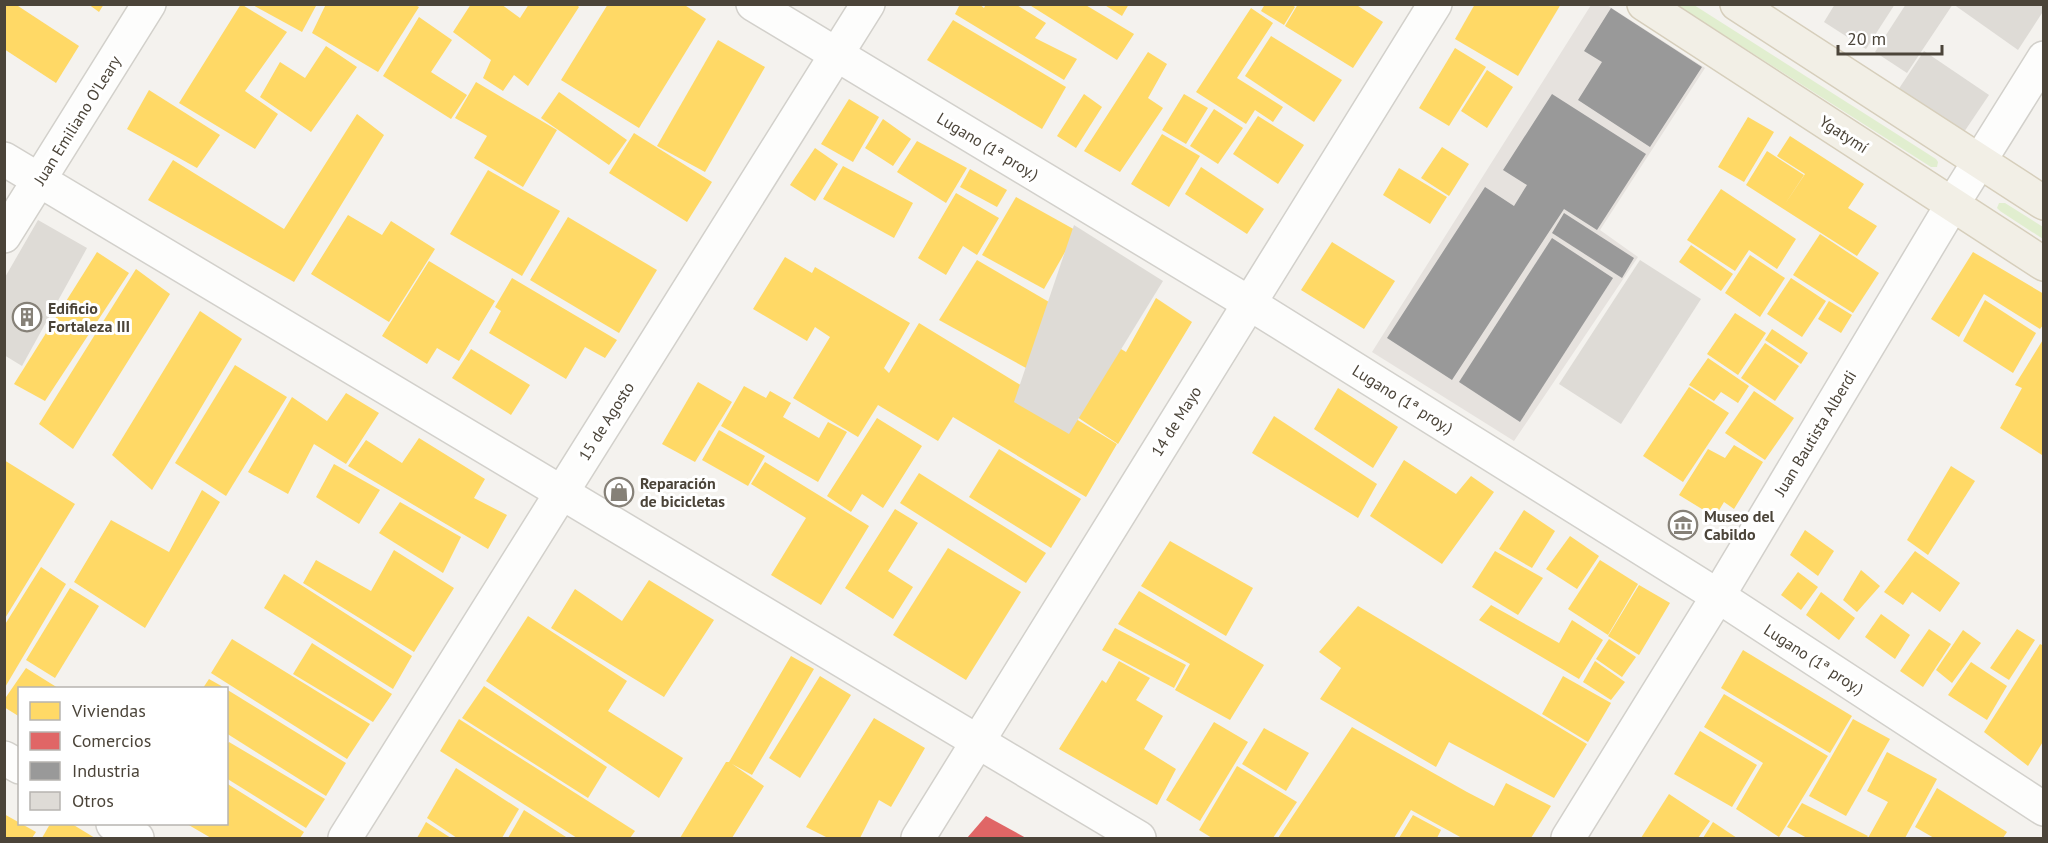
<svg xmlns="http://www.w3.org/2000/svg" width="2048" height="843" viewBox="0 0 2048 843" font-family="'PT Sans',sans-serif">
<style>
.industrial{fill:#e6e2de}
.green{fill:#e1eecf}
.homes{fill:#ffd966}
.shops{fill:#e06666}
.industry{fill:#999}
.building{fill:#dedbd6}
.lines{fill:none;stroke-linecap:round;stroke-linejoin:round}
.street-casing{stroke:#d2d0cb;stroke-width:36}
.primary-casing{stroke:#d6cebb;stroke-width:36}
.street{stroke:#fdfdfc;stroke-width:33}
.primary{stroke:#f2efe6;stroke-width:33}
.labels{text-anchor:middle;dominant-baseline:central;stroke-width:6;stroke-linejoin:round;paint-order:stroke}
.street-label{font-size:16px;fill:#4b4439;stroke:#fff}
.poi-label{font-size:16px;font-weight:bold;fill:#4b4439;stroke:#fff;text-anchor:start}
</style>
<rect width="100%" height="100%" fill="#f4f2ee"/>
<polygon class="industrial" points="1591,5 1607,5 1705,68 1600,230 1638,257 1514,441 1372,352"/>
<g class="green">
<polygon points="1677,5 1694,5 1936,159 1938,162 1937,167 1931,167"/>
<polygon points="1999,203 2005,203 2043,227 2043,239 2000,211 1997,208"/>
</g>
<g class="homes">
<polygon points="4,4 15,4 79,46 56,83 4,49"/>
<polygon points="88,4 104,4 99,12"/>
<polygon points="241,4 287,32 245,91 278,114 255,149 179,103"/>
<polygon points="251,4 317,4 302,32"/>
<polygon points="326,4 413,4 419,7 378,72 312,33"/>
<polygon points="471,4 501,4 520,18 529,4 576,4 579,7 528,86 514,75 503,91 483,78 491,60 453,32"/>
<polygon points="608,4 683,4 706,19 639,128 561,80"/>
<polygon points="960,4 979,4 984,8 986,4 1015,4 1046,23 1035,38 1077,59 1064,80 955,14"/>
<polygon points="1028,4 1084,4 1134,34 1117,60"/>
<polygon points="1103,4 1129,4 1122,16"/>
<polygon points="1265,4 1291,4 1295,7 1284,25 1261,11"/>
<polygon points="1298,4 1355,4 1383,22 1353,68 1285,26"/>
<polygon points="1475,4 1561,4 1518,76 1455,39"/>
<polygon points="1251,8 1273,23 1237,78 1283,107 1273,122 1255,110 1246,124 1196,92"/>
<polygon points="419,17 452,40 431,72 467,95 451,119 383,76"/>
<polygon points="953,20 1066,87 1042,129 927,60"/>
<polygon points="1271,36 1342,80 1314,122 1245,76"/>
<polygon points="718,40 765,67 705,172 657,146"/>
<polygon points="326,46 357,67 311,132 260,97 280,62 305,78"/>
<polygon points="1455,48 1486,67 1449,126 1419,108"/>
<polygon points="1148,52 1167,64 1148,98 1163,108 1120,172 1084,151"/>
<polygon points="1487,70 1513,87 1487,128 1461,111"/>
<polygon points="476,82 557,130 523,187 474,158 487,136 455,118"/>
<polygon points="149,90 220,135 197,168 127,129"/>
<polygon points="559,92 627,140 609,165 541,118"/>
<polygon points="1084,94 1102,107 1076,148 1057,136"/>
<polygon points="1184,94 1208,108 1186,144 1162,130"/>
<polygon points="849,99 879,117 853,162 821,144"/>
<polygon points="1214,109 1243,128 1218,164 1190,146"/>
<polygon points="357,114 384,135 294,282 148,200 173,160 284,229"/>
<polygon points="1258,116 1304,145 1278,184 1233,154"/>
<polygon points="1748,117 1774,132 1744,182 1718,167"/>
<polygon points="883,119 911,139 893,166 865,148"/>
<polygon points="634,133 712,182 687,222 609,173"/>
<polygon points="1162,134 1200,156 1169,207 1131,184"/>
<polygon points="1790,136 1864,184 1848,208 1877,226 1857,256 1746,185 1767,151 1804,175 1785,204 1805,174 1777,156"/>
<polygon points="917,141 967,168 946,203 897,172"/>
<polygon points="1442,147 1469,164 1449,196 1421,178"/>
<polygon points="815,148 838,164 815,201 790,185"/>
<polygon points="843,166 913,203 894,238 823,199"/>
<polygon points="1201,167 1264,209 1247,234 1185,194"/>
<polygon points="1399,168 1447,197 1430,224 1383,195"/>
<polygon points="970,169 1007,190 997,207 960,187"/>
<polygon points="488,170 560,211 522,276 450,234"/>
<polygon points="1721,189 1796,239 1777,269 1749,250 1735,271 1687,240"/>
<polygon points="956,193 999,218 977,255 963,246 946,275 918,258"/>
<polygon points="1016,197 1077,231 1044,289 982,255"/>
<polygon points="348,215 382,235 391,221 435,249 389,322 311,274"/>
<polygon points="568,217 657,270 619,333 530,280"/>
<polygon points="1820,234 1879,273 1853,313 1793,275"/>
<polygon points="1332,242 1395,281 1364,329 1301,290"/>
<polygon points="1691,245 1733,274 1721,291 1679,262"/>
<polygon points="1095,249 1154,287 1123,341 1099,326 1114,297 1077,278"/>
<polygon points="97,252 129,273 45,401 14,384"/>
<polygon points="1973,252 2044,294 2044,324 2040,329 1984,294 1959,337 1931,319"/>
<polygon points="1750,255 1785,278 1760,317 1725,293"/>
<polygon points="785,257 812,273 815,267 910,323 884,368 889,373 919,323 1117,444 1086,497 953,417 938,441 878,405 858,437 793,398 830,337 815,327 807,341 753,309"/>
<polygon points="977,260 1116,341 1077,396 939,320"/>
<polygon points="429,261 495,301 459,361 437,348 427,364 382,336"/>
<polygon points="136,269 170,294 73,449 39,424"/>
<polygon points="512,278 617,340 605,358 585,347 566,379 489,333 501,311 495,307"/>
<polygon points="1791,278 1826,301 1802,337 1767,314"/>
<polygon points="1156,298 1192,322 1118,444 1071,413 1116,346 1126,352"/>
<polygon points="1985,300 2036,333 2013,373 1963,341"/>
<polygon points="1829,301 1852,315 1841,333 1818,319"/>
<polygon points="200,311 242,339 152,490 112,455"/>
<polygon points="1735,313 1766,333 1738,375 1707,354"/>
<polygon points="1772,329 1808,353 1801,364 1765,340"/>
<polygon points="2044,338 2044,452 2042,455 2000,428 2022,388 2015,385"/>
<polygon points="1765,343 1799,366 1775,401 1741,378"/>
<polygon points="471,349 530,385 511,415 452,378"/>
<polygon points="1708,358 1749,386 1738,403 1721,392 1714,401 1689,385"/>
<polygon points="235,365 287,397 226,496 175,463"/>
<polygon points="698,382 732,402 695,462 662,444"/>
<polygon points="744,386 766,398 770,391 791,403 783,417 819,438 828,422 847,432 818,482 721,426"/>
<polygon points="1689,387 1729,413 1683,482 1643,456"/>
<polygon points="1338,388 1398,427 1373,468 1314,429"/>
<polygon points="1754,391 1794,418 1765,460 1725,433"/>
<polygon points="346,393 379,413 346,464 314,444 288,494 248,472 292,397 327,421"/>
<polygon points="1274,416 1377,484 1358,518 1252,453"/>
<polygon points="877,418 922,446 883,508 862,494 851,512 827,496"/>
<polygon points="719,430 765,456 748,486 702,460"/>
<polygon points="419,438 485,479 474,498 507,515 488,549 348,466 366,440 402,463"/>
<polygon points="1734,445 1763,462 1734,509 1724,502 1715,517 1679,495 1708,449 1725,458"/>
<polygon points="999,449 1081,499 1051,548 969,497"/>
<polygon points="4,460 75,504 4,620"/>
<polygon points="1404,460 1456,494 1471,476 1494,492 1442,564 1370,516"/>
<polygon points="765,462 869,526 821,605 771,575 806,518 751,484"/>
<polygon points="334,464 380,490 359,524 316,497"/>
<polygon points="1951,466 1975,481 1928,555 1907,540"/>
<polygon points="919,473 1046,553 1026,583 900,503"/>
<polygon points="202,490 220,502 145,628 74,582 111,520 169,552"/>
<polygon points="400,502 461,537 443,573 379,533"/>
<polygon points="895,509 918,523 888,571 913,587 893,619 845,588"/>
<polygon points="1524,510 1555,531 1532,568 1499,549"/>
<polygon points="1805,530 1834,551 1818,576 1790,555"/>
<polygon points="1570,536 1599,556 1577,589 1546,569"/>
<polygon points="1170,541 1253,588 1226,636 1141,586"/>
<polygon points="948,548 1021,592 966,680 893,635"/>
<polygon points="394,550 454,588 414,652 303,583 316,560 371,591"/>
<polygon points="1495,551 1543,578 1518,615 1472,587"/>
<polygon points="1915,551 1960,583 1940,612 1912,592 1903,605 1884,592"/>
<polygon points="1600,560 1638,584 1608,635 1568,609"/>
<polygon points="41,567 66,584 4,689 4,626"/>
<polygon points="1861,570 1880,586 1857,612 1843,600"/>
<polygon points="1798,572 1818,587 1801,610 1781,595"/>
<polygon points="284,574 412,656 393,689 264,608"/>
<polygon points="649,580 714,620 664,697 551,628 575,589 622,621"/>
<polygon points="1639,585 1670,603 1639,655 1608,636"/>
<polygon points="70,588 99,606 55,678 26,660"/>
<polygon points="1139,591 1264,665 1230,720 1175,690 1190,664 1118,624"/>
<polygon points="1821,592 1855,618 1839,640 1806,615"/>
<polygon points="1491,605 1559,643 1572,620 1603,640 1579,679 1479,620"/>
<polygon points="1358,606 1587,744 1554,798 1449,742 1436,767 1320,699 1341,668 1319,652"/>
<polygon points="1881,614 1910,635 1895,659 1865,637"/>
<polygon points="528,616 627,681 608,711 683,758 659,798 486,681"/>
<polygon points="1115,628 1186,665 1174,688 1102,650"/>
<polygon points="1929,629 1951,644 1923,687 1900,671"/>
<polygon points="2017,629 2035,640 2009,680 1990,668"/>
<polygon points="1963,630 1981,643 1952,683 1936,670"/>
<polygon points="232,639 370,724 347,759 211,673"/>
<polygon points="1609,639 1636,657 1622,677 1596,659"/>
<polygon points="312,643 392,694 373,722 293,674"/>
<polygon points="2040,644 2044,646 2044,740 2028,766 1984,732"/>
<polygon points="1743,650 1852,716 1830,753 1721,688"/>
<polygon points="791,656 814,669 752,775 732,764 764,786 732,838 680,838 726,762 729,762"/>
<polygon points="1119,661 1150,678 1136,700 1163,716 1144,749 1176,769 1157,805 1059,749 1102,680 1106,683"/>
<polygon points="1595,661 1625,682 1611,700 1583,682"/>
<polygon points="1971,662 2007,686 1987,720 1948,695"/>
<polygon points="26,668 58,688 20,688 20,717 4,707 4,700"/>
<polygon points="820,676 851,695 800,778 769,758"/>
<polygon points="1563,676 1611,703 1588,742 1542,714"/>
<polygon points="209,679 225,688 203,688"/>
<polygon points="484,686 607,767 588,798 462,718"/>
<polygon points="226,689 346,763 326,796 226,733"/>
<polygon points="1724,694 1828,756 1779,837 1736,809 1763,763 1704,727"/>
<polygon points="874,718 925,748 891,807 879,800 860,838 828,838 806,827"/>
<polygon points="459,719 635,831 630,838 577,838 440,751"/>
<polygon points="1853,719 1890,739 1846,816 1809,796"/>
<polygon points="1214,722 1248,742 1200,821 1166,800"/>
<polygon points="1352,727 1467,792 1494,806 1506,783 1551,806 1531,838 1462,838 1411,810 1394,838 1278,838"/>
<polygon points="1264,728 1309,753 1286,791 1242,764"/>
<polygon points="1700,731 1757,765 1732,807 1674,774"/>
<polygon points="229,742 325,799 306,828 226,778 226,746"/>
<polygon points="1887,752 1937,779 1905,838 1868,838 1888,802 1867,791"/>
<polygon points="1237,766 1297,802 1273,838 1212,838 1199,830"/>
<polygon points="456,768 519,809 502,838 457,838 427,818"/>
<polygon points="226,783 304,832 300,838 211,838 187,824 226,824"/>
<polygon points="1937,788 2007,832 2003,838 1934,838 1915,827"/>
<polygon points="1669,794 1710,821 1698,838 1641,838"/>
<polygon points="1802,803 1868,836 1866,838 1807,838 1787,827"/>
<polygon points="524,810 566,837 565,838 508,838"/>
<polygon points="4,814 36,832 32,838 4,838"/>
<polygon points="1413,815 1441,830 1437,838 1399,838"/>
<polygon points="426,822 451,838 417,838"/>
<polygon points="1713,822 1737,838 1703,838"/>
<polygon points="50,824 72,824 95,838 42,838"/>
</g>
<polygon class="shops" points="986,816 1026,838 967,838"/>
<g class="industry">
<polygon points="1611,8 1702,67 1650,147 1578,100 1602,62 1584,51"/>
<polygon points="1552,94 1646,154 1597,230 1564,209 1452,380 1387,338 1485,187 1514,206 1527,185 1503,170"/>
<polygon points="1564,213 1634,258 1622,278 1552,233"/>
<polygon points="1552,238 1613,278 1520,422 1459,382"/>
</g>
<g class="building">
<polygon points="1835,4 1895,4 1866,49 1824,22"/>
<polygon points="1906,4 1953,4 1907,73 1875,52"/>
<polygon points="1953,4 2044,4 2044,10 2018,50"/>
<polygon points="1924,51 1989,95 1962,135 1896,93"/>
<polygon points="38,220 87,248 22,366 4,355 4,279"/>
<polygon points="1074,225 1163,281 1069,434 1014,402"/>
<polygon points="1640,260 1701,299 1621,424 1559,384"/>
</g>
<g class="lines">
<g class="street-casing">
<g id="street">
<polyline points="753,4 1249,303 1718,596 2044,809"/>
<polyline points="4,159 1139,838"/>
<polyline points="4,236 149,4"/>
<polyline points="4,758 20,767"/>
<polyline points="113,824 137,838"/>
<polyline points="345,838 868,4"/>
<polyline points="918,838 1435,4"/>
<polyline points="1568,838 1718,596 1952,205 2044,58"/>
</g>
</g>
<g class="primary-casing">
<g id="primary">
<polyline points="1644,4 2044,264"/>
<polyline points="1737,4 2044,203"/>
</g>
</g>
<use href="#street" class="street"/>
<use href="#primary" class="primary"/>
</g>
<defs>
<g id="building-ring" transform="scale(1.5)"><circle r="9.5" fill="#fff" stroke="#868178" stroke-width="1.5"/><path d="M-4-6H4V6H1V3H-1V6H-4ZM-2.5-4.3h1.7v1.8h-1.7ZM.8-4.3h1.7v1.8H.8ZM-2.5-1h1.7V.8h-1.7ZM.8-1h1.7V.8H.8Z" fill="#868178"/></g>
<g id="shop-ring" transform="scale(1.5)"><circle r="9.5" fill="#fff" stroke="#868178" stroke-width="1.5"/><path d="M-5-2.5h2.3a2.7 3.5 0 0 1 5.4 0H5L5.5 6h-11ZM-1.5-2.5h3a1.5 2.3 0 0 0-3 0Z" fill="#868178"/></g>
<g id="museum-ring" transform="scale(1.5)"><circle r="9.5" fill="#fff" stroke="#868178" stroke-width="1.5"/><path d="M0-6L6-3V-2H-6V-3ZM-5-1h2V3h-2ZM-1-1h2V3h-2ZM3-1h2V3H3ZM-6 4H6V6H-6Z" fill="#868178"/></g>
</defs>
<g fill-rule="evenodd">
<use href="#building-ring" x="27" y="317"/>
<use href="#shop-ring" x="619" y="492"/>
<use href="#museum-ring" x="1683" y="525"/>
</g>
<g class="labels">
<g class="street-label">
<text transform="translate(77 120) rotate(-58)">Juan Emiliano O'Leary</text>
<text transform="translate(1844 134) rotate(33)">Ygatymí</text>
<text transform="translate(988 146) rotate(31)">Lugano (1ª proy.)</text>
<text transform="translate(1403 399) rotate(32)">Lugano (1ª proy.)</text>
<text transform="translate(606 421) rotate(-58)">15 de Agosto</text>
<text transform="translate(1176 421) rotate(-58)">14 de Mayo</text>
<text transform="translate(1815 433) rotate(-59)">Juan Bautista Alberdi</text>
<text transform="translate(1814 659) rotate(33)">Lugano (1ª proy.)</text>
</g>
<g class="poi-label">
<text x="48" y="308">Edificio<tspan x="48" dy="18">Fortaleza III</tspan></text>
<text x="640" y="483">Reparación<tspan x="640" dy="18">de bicicletas</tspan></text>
<text x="1704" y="516">Museo del<tspan x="1704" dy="18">Cabildo</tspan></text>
</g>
</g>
<rect width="2048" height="843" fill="none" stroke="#4b4439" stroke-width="12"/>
<rect x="18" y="687" width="210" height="138" fill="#ffffff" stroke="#b7b4b0" stroke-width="1.5"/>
<rect x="30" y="702" width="30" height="18" fill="#ffd966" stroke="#b7b4b0" stroke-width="1.5"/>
<text x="72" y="717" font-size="18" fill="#4b4439">Viviendas</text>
<rect x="30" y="732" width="30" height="18" fill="#e06666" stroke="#b7b4b0" stroke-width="1.5"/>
<text x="72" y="747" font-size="18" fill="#4b4439">Comercios</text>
<rect x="30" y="762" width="30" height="18" fill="#999999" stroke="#b7b4b0" stroke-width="1.5"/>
<text x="72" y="777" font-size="18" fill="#4b4439">Industria</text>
<rect x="30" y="792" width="30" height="18" fill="#dedbd6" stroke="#b7b4b0" stroke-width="1.5"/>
<text x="72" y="807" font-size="18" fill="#4b4439">Otros</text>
<path d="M1838 45v9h104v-9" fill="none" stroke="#4b4439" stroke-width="3"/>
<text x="1847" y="45" font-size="18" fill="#4b4439" stroke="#ffffff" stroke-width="4.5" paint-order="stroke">20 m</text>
</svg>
